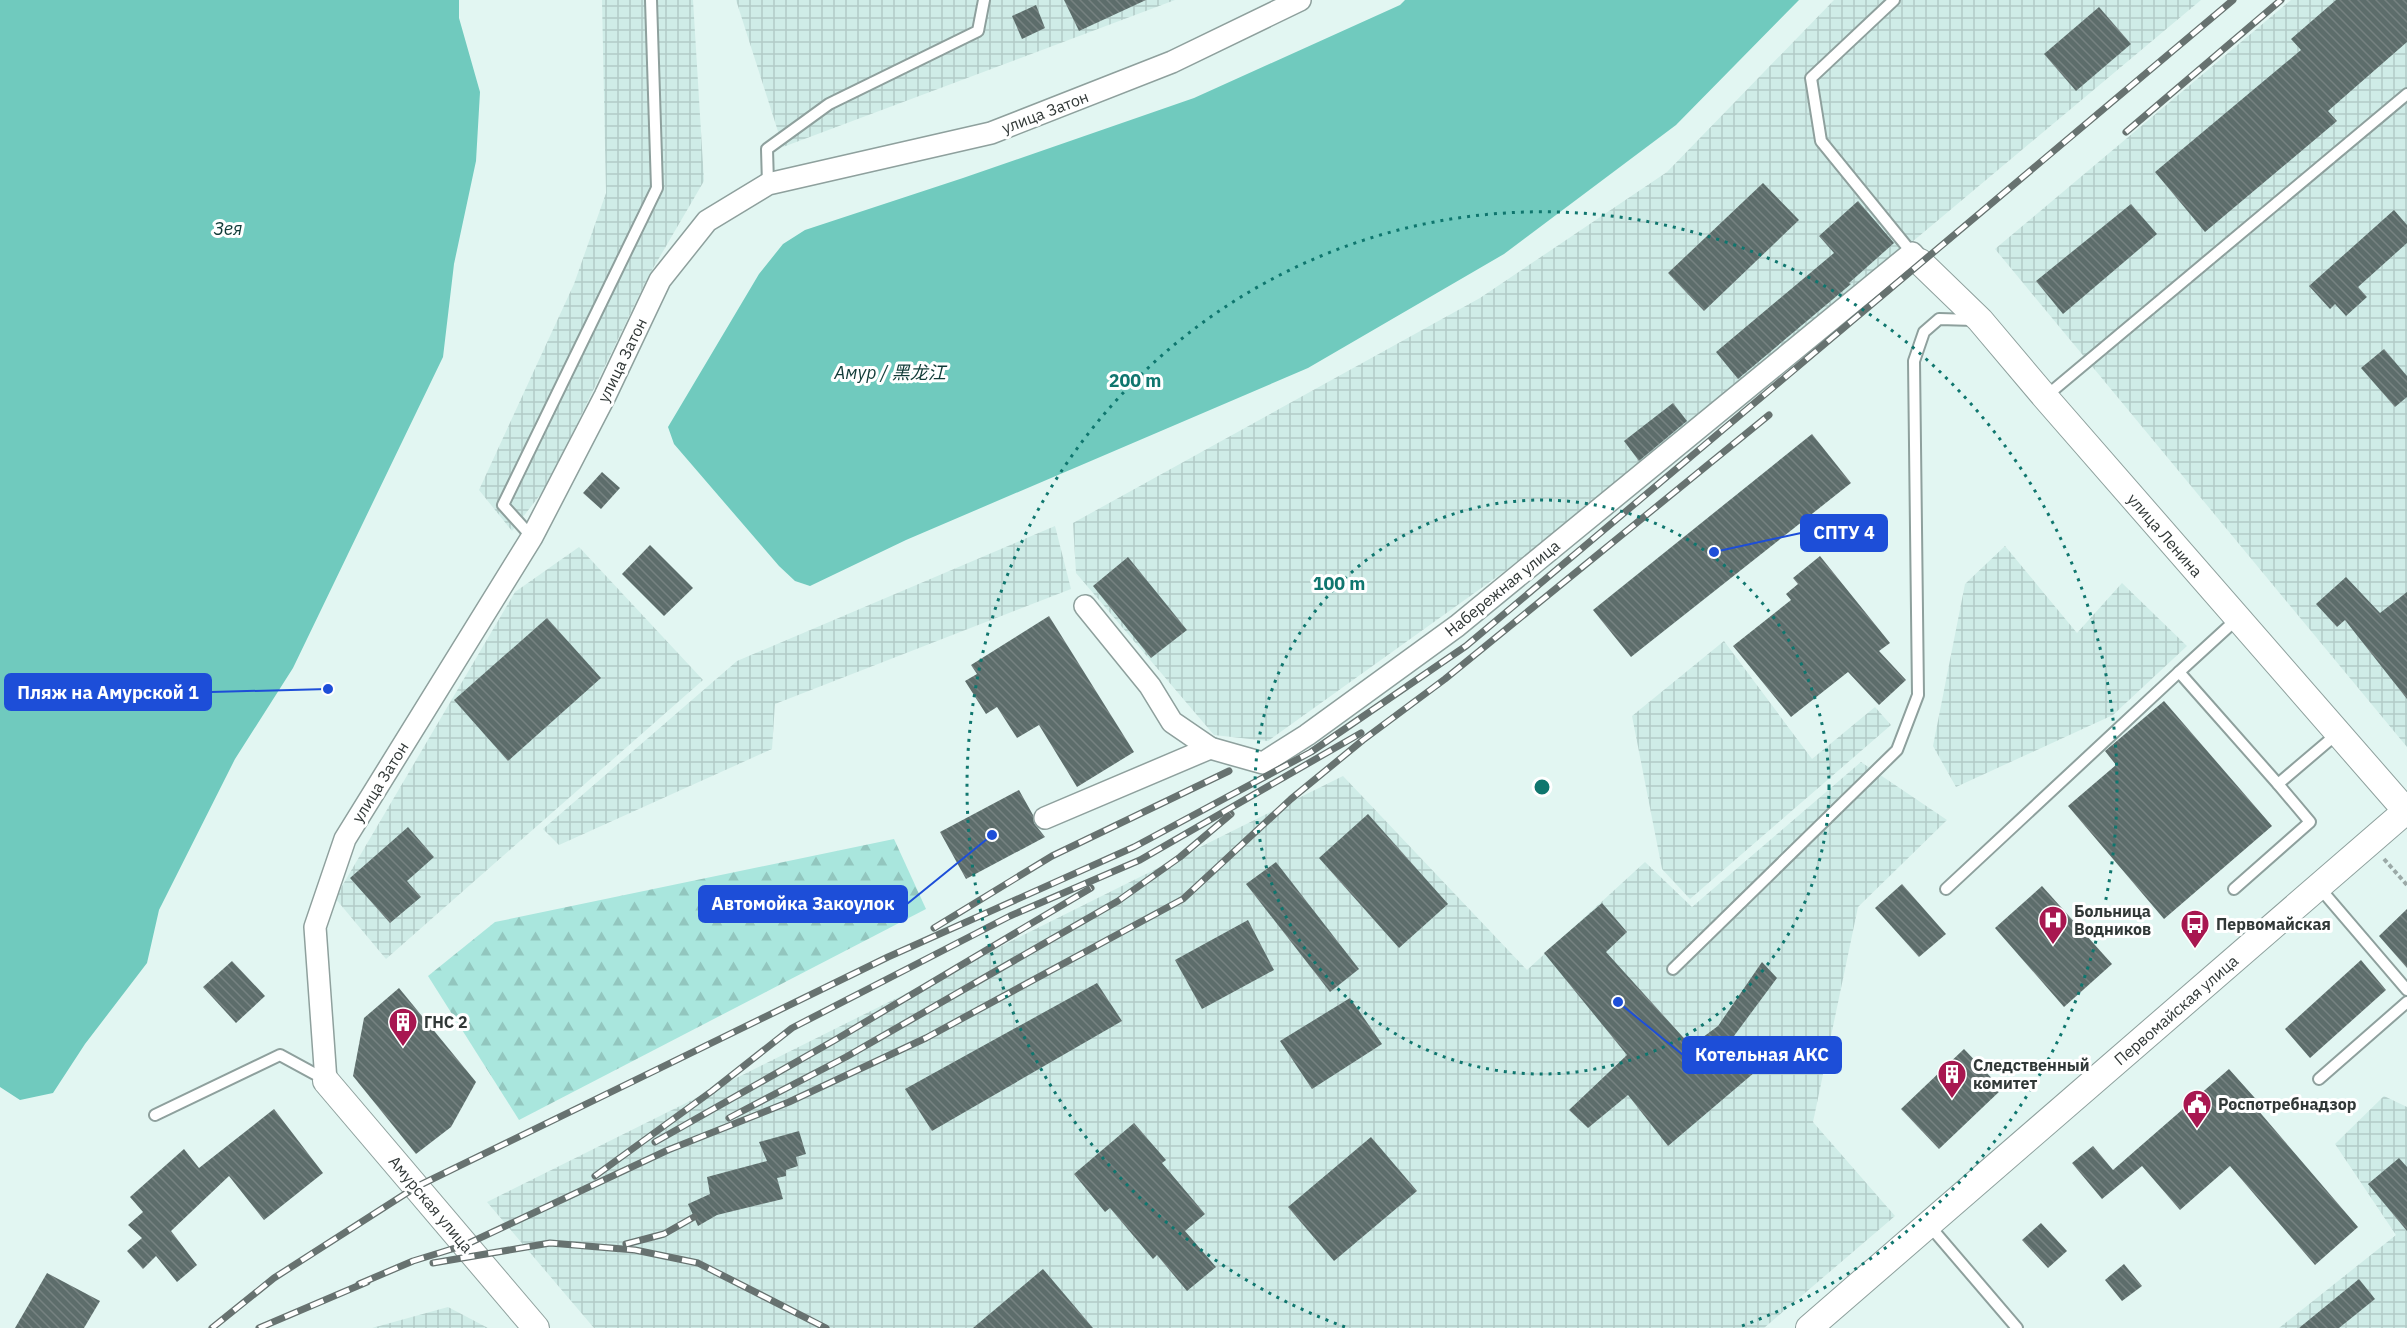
<svg xmlns="http://www.w3.org/2000/svg" width="2407" height="1328" viewBox="0 0 2407 1328" font-family="'IBM Plex Sans','Noto Sans SC',sans-serif">
<style>
.industrial{fill:url(#industrial-grid)}
.forest{fill:url(#forest-firs)}
.water{fill:#70cabe}
.building{fill:url(#building-back-hatch)}
.lines{fill:none;stroke-linecap:round;stroke-linejoin:round}
.service-casing{stroke:#8ea09d;stroke-width:14}
.minor-casing{stroke:#8ea09d;stroke-width:24}
.tertiary-casing{stroke:#8ea09d;stroke-width:28}
.path{stroke:#9ba9a7;stroke-width:4;stroke-dasharray:4.5 3;stroke-linecap:butt}
.service{stroke:#fff;stroke-width:10}
.minor{stroke:#fff;stroke-width:21}
.tertiary{stroke:#fff;stroke-width:26}
.rail-casing{stroke:#677270;stroke-width:7}
.rail{stroke:#fff;stroke-width:4.5;stroke-dasharray:14;stroke-linecap:butt}
.ring{fill:none;stroke:#0f766e;stroke-width:3;stroke-dasharray:3 6}
.labels{text-anchor:middle;dominant-baseline:central;stroke-width:6;stroke-linejoin:round;paint-order:stroke}
.street-label{font-size:16px;fill:#313837;stroke:#fff}
.poi-label{font-size:16px;font-weight:bold;fill:#313837;stroke:#fff;text-anchor:start}
.water-label{font-size:18px;font-style:italic;fill:#0f3a36;stroke:#fff}
.centre{fill:#0f766e;stroke:#fff;stroke-width:3}
.ring-label{font-size:18px;text-anchor:middle;font-weight:bold;fill:#0f766e;stroke:#fff;stroke-width:6;stroke-linejoin:round;paint-order:stroke}
.leader{fill:none;stroke:#1d4ed8;stroke-width:2}
.callout-dot{fill:#1d4ed8;stroke:#fff;stroke-width:2}
.callout{fill:#1d4ed8;stroke:#1d4ed8;stroke-width:2}
.callout-label{font-size:18px;text-anchor:middle;font-weight:bold;fill:#fff}
</style>
<defs>
<pattern id="industrial-grid" width="8" height="8" patternUnits="userSpaceOnUse" patternTransform="scale(1.5)"><rect width="8" height="8" fill="#cfece7"/><path d="M0 4h8M4 0v8" fill="none" stroke="#b2cbc7"/></pattern>
<pattern id="forest-firs" width="22" height="20" patternUnits="userSpaceOnUse" patternTransform="scale(1.5)"><rect width="22" height="20" fill="#a9e6dd"/><path d="M5 1l3.5 6h-7zM16 11l3.5 6h-7z" fill="#92c6be"/></pattern>
<pattern id="building-back-hatch" width="6" height="6" patternUnits="userSpaceOnUse" patternTransform="scale(1.5)"><rect width="6" height="6" fill="#5d6d6b"/><path d="M-1 5l2 2M0 0l6 6M5-1l2 2" fill="none" stroke="#768281"/></pattern>
</defs>
<rect width="100%" height="100%" fill="#e2f6f2"/>
<g class="industrial">
<polygon points="602,0 693,0 704,181 648,277 547,486 512,531 479,490 574,284 606,193"/>
<polygon points="736,0 1175,0 783,147"/>
<polygon points="1834,0 2201,0 1604,500 1268,741 1214,735 1076,573 1073,523 1480,298 1667,172"/>
<polygon points="2291,0 2407,0 2407,747 1995,249"/>
<polygon points="1055,526 1071,589 775,704 772,749 559,845 543,829 737,661"/>
<polygon points="2005,546 2077,633 2122,583 2187,646 2113,715 1956,787 1933,746 1965,584"/>
<polygon points="579,547 703,680 386,959 335,898 515,592"/>
<polygon points="1724,641 1812,759 1875,707 1891,725 1690,899 1662,869 1632,716"/>
<polygon points="1861,762 1947,820 1858,907 1813,1122 1895,1216 1764,1328 594,1328 487,1202 1343,776 1527,970 1645,862 1692,907"/>
<polygon points="2384,1096 2407,1107 2407,1328 2279,1328 2396,1235 2335,1144"/>
<polygon points="448,1307 488,1328 372,1328"/>
</g>
<polygon class="forest" points="894,839 926,909 519,1120 428,976 495,922"/>
<g class="water">
<polygon points="0,0 459,0 459,18 480,92 476,161 454,264 443,357 293,668 235,759 159,910 147,963 85,1044 53,1093 20,1100 0,1087"/>
<polygon points="1405,0 1799,0 1676,125 1504,254 1308,368 906,540 810,586 795,581 779,566 674,444 668,427 759,274 783,244 805,230 963,178 1194,98 1400,5"/>
</g>
<g class="building">
<polygon points="1064,0 1146,0 1079,31"/>
<polygon points="2336,0 2407,0 2407,42 2328,111 2337,121 2205,232 2155,172 2301,50 2291,39"/>
<polygon points="1036,5 1045,28 1022,39 1012,16"/>
<polygon points="2099,7 2131,44 2076,91 2044,54"/>
<polygon points="1763,183 1799,220 1704,311 1668,273"/>
<polygon points="1858,201 1894,243 1849,283 1851,284 1738,379 1716,352 1834,253 1819,236"/>
<polygon points="2131,204 2157,234 2063,314 2036,281"/>
<polygon points="2394,210 2407,225 2407,243 2358,287 2367,297 2346,316 2335,304 2330,309 2309,286"/>
<polygon points="2384,349 2407,376 2407,397 2395,407 2361,368"/>
<polygon points="1673,403 1687,421 1639,461 1624,441"/>
<polygon points="1812,434 1851,483 1631,657 1593,610"/>
<polygon points="602,472 620,488 601,509 583,493"/>
<polygon points="650,545 693,588 664,616 622,574"/>
<polygon points="1820,556 1890,643 1879,651 1906,680 1879,705 1848,672 1791,717 1733,646 1791,600 1786,594 1798,584 1793,578"/>
<polygon points="1128,557 1187,630 1151,658 1093,586"/>
<polygon points="2346,577 2380,613 2407,592 2407,699 2345,620 2337,627 2316,604"/>
<polygon points="1049,616 1134,752 1077,787 1039,725 1017,738 997,707 986,714 965,681 977,674 971,665"/>
<polygon points="547,618 601,678 508,761 454,700"/>
<polygon points="2164,701 2272,826 2164,919 2068,806 2116,765 2105,751"/>
<polygon points="1019,790 1033,815 1034,823 1045,837 966,879 940,832"/>
<polygon points="1368,814 1448,904 1399,948 1319,858"/>
<polygon points="408,827 434,857 407,881 421,897 390,923 350,878"/>
<polygon points="1276,862 1359,969 1330,992 1246,884"/>
<polygon points="1902,884 1946,934 1919,957 1875,908"/>
<polygon points="2042,886 2112,964 2064,1007 1995,928"/>
<polygon points="1602,903 1627,932 1606,952 1691,1046 1718,1026 1762,962 1777,978 1731,1040 1755,1072 1668,1146 1628,1095 1588,1128 1569,1110 1627,1055 1544,953"/>
<polygon points="2407,909 2407,968 2379,936"/>
<polygon points="1248,920 1274,970 1202,1009 1175,960"/>
<polygon points="2361,960 2386,990 2310,1058 2285,1029"/>
<polygon points="232,961 265,996 236,1023 203,987"/>
<polygon points="1097,983 1122,1021 932,1131 905,1089"/>
<polygon points="399,988 476,1082 451,1127 416,1154 353,1076 364,1018"/>
<polygon points="1350,998 1382,1044 1312,1089 1280,1041"/>
<polygon points="1964,1049 2002,1089 1939,1149 1901,1109"/>
<polygon points="2229,1069 2262,1106 2257,1109 2358,1227 2315,1265 2230,1166 2180,1210 2142,1166 2102,1199 2072,1163 2093,1146 2113,1170"/>
<polygon points="274,1109 323,1173 264,1220 229,1176 171,1231 197,1265 177,1282 156,1256 143,1269 127,1251 142,1238 128,1225 143,1212 130,1197 184,1149 199,1168"/>
<polygon points="1134,1123 1166,1160 1162,1163 1205,1214 1185,1231 1216,1267 1187,1291 1157,1255 1153,1259 1110,1208 1105,1212 1074,1174"/>
<polygon points="799,1131 806,1154 796,1157 798,1166 786,1170 786,1176 777,1178 783,1199 717,1215 698,1226 688,1204 710,1194 707,1177 767,1161 759,1142"/>
<polygon points="1371,1137 1417,1191 1334,1261 1288,1207"/>
<polygon points="2399,1158 2407,1167 2407,1231 2368,1184"/>
<polygon points="2041,1223 2067,1251 2048,1268 2022,1240"/>
<polygon points="2124,1264 2142,1286 2122,1301 2105,1280"/>
<polygon points="1043,1269 1093,1328 973,1328"/>
<polygon points="47,1273 100,1301 84,1328 15,1328"/>
<polygon points="2359,1279 2375,1299 2339,1328 2299,1328"/>
</g>
<g class="lines">
<g class="service-casing">
<g id="service">
<polyline points="1894,0 1811,78 1821,141 1912,253"/>
<polyline points="768,184 767,149 829,104 978,31 984,0"/>
<polyline points="2045,397 2407,94"/>
<polyline points="532,537 503,505 657,188 651,0"/>
<polyline points="2238,618 2179,672 2278,784 2338,733"/>
<polyline points="2318,886 2407,990"/>
<polyline points="1946,889 2179,672"/>
<polyline points="2234,889 2310,822 2278,784"/>
<polyline points="1673,969 1897,750 1918,695 1914,361 1924,332 1939,319 1974,320"/>
<polyline points="2319,1079 2407,1002"/>
<polyline points="155,1115 280,1055 326,1080"/>
<polyline points="1928,1224 2017,1328"/>
</g>
</g>
<g class="minor-casing">
<g id="minor">
<polyline points="1085,606 1150,686 1172,722 1210,748 1263,763 1307,735 1457,626 1912,253 1920,262"/>
<polyline points="1045,818 1210,748"/>
<polyline points="326,1081 315,927 345,839 532,537 605,396 660,280 707,221 768,184 991,133 1172,62 1300,0"/>
</g>
</g>
<g class="tertiary-casing">
<g id="tertiary">
<polyline points="1920,262 1980,320 2045,397 2407,812"/>
<polyline points="326,1081 536,1328"/>
<polyline points="1809,1328 2407,810"/>
</g>
</g>
<polyline class="path" points="2384,859 2407,885"/>
<use href="#service" class="service"/>
<use href="#minor" class="minor"/>
<use href="#tertiary" class="tertiary"/>
<g class="rail-casing">
<g id="rail">
<polyline points="2126,132 2281,0"/>
<polyline points="934,928 1052,856 1229,771"/>
<polyline points="729,1118 846,1057 1118,901 1180,857 1231,814"/>
<polyline points="655,1142 835,1040 1091,888"/>
<polyline points="595,1176 712,1091 792,1028 1010,916 1140,860 1361,733"/>
<polyline points="626,1244 664,1234 694,1217"/>
<polyline points="433,1263 550,1243 635,1250 698,1263 826,1328"/>
<polyline points="359,1284 413,1261 465,1245 668,1150 789,1102 926,1038 1183,899 1291,799 1363,740 1445,679 1769,415"/>
<polyline points="212,1328 274,1278 416,1187 888,957 1134,847 1311,752 1466,646 2233,0"/>
<polyline points="259,1328 367,1282"/>
</g>
</g>
<use href="#rail" class="rail"/>
</g>
<g class="ring">
<circle cx="1542" cy="787" r="287"/>
<path d="M1345 1327A575 575 0 1 1 1739 1327"/>
</g>
<defs>
<g id="hospital-pin" transform="scale(1.5)"><path d="M0 17L-7.5 6A9.5 9.5 0 1 1 7.5 6Z" fill="#a81750" stroke="#fff"/><path d="M-5-5h3v3.5h4V-5h3V5h-3V1.5h-4V5h-3Z" fill="#fff"/></g>
<g id="bus-pin" transform="scale(1.5)"><path d="M0 17L-7.5 6A9.5 9.5 0 1 1 7.5 6Z" fill="#a81750" stroke="#fff"/><path d="M-5-6H5V4H4V6H2V4H-2V6H-4V4H-5ZM-3.5-4V0h7V-4ZM-3.5 1.2v1.5H-2V1.2ZM2 1.2v1.5H3.5V1.2Z" fill="#fff"/></g>
<g id="building-pin" transform="scale(1.5)"><path d="M0 17L-7.5 6A9.5 9.5 0 1 1 7.5 6Z" fill="#a81750" stroke="#fff"/><path d="M-4-6H4V6H1V3H-1V6H-4ZM-2.5-4.3h1.7v1.8h-1.7ZM.8-4.3h1.7v1.8H.8ZM-2.5-1h1.7V.8h-1.7ZM.8-1h1.7V.8H.8Z" fill="#fff"/></g>
<g id="civic-pin" transform="scale(1.5)"><path d="M0 17L-7.5 6A9.5 9.5 0 1 1 7.5 6Z" fill="#a81750" stroke="#fff"/><path d="M-.6-6.5H3V-4.5H.6V-3L4-1V1h2V6H-6V1h2V-1L-.6-3ZM-1.2 2.5V6h2.4V2.5Z" fill="#fff"/></g>
</defs>
<g fill-rule="evenodd">
<use href="#hospital-pin" x="2053" y="920"/>
<use href="#bus-pin" x="2195" y="924"/>
<use href="#building-pin" x="403" y="1022"/>
<use href="#building-pin" x="1952" y="1074"/>
<use href="#civic-pin" x="2197" y="1104"/>
</g>
<g class="labels">
<g class="street-label">
<text transform="translate(1045 112) rotate(-21)">улица Затон</text>
<text transform="translate(622 360) rotate(-64)">улица Затон</text>
<text transform="translate(2165 535) rotate(49)">улица Ленина</text>
<text transform="translate(1502 588) rotate(-39)">Набережная улица</text>
<text transform="translate(380 782) rotate(-58)">улица Затон</text>
<text transform="translate(2176 1010) rotate(-41)">Первомайская улица</text>
<text transform="translate(431 1204) rotate(50)">Амурская улица</text>
</g>
<g class="poi-label">
<text x="2074" y="911">Больница<tspan x="2074" dy="18">Водников</tspan></text>
<text x="2216" y="924">Первомайская</text>
<text x="424" y="1022">ГНС 2</text>
<text x="1973" y="1065">Следственный<tspan x="1973" dy="18">комитет</tspan></text>
<text x="2218" y="1104">Роспотребнадзор</text>
</g>
<g class="water-label">
<text x="228" y="228">Зея</text>
<text x="890" y="372">Амур / 黑龙江</text>
</g>
</g>
<circle cx="1542" cy="787" r="9" class="centre"/>
<g class="ring-label">
<text x="1135" y="387">200 m</text>
<text x="1339" y="590">100 m</text>
</g>
<path class="leader" d="M1714 552L1801 533M328 689L211 692M992 835L907 904M1618 1002L1683 1055"/>
<g class="callout-dot">
<circle cx="1714" cy="552" r="6"/>
<circle cx="328" cy="689" r="6"/>
<circle cx="992" cy="835" r="6"/>
<circle cx="1618" cy="1002" r="6"/>
</g>
<g class="callout">
<rect x="1801" y="515" width="86" height="36" rx="6"/>
<rect x="5" y="674" width="206" height="36" rx="6"/>
<rect x="699" y="886" width="208" height="36" rx="6"/>
<rect x="1683" y="1037" width="158" height="36" rx="6"/>
</g>
<g class="callout-label">
<text x="1844" y="539">СПТУ 4</text>
<text x="108" y="699">Пляж на Амурской 1</text>
<text x="803" y="910">Автомойка Закоулок</text>
<text x="1762" y="1061">Котельная АКС</text>
</g>
</svg>
